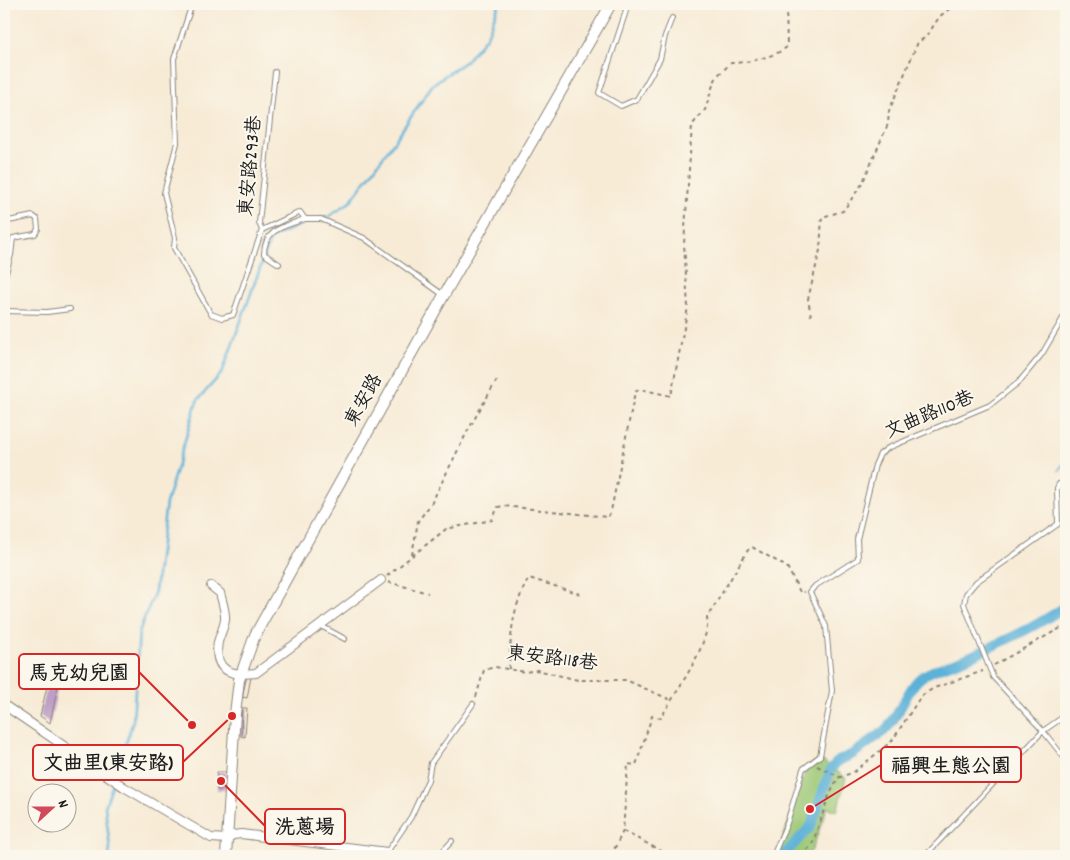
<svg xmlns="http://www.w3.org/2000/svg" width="1070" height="860" viewBox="0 0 1070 860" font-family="Dekko,'LXGW WenKai TC',sans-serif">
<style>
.green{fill:#9dc875;stroke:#5c7248}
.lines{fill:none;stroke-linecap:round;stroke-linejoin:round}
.stream{stroke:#5cb1d8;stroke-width:2.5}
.canal{stroke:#5cb1d8;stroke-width:10}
.building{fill:#be9ec5}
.service-casing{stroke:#8a8479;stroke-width:6}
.minor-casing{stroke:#8a8479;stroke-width:10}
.tertiary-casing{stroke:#8a8479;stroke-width:12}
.path{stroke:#8a8479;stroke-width:2;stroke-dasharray:4 4;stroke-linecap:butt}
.service{stroke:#fff;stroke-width:4}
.minor{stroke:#fff;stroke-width:8}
.tertiary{stroke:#fff;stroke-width:10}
.labels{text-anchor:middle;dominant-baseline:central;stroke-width:4;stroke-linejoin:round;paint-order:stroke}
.street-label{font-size:19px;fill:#1c1c1c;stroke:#fbf7ec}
.leader{fill:none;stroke:#d62828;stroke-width:2}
.callout-dot{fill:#d62828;stroke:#fbf7ec;stroke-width:2}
.callout{fill:#fbf7ec;stroke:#d62828;stroke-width:2}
.callout-label{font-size:20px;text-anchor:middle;font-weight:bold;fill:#1c1c1c}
</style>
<rect width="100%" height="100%" fill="#fbf7ec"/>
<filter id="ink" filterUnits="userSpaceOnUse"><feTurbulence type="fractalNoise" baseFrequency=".02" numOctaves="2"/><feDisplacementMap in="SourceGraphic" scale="10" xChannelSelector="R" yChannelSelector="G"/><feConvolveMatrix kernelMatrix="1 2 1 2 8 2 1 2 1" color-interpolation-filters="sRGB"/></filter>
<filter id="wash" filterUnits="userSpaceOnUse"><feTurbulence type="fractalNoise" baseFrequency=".0096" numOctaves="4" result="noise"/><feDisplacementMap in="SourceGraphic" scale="20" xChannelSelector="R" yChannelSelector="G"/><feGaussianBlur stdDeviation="1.12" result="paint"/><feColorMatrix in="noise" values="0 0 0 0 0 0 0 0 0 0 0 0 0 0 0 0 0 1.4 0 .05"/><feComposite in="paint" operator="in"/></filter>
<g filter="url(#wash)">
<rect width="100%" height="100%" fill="#f7ebd6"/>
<polygon class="green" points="820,759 846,778 837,811 827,808 812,850 807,856 777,856 807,767"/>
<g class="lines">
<g class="stream">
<polyline points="321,218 328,217 350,202 396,139 433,84 466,61 487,36 499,4"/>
<polyline points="1059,470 1066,462"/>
<polyline points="109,856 110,848 105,807 133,721 139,632 155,591 166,503 197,401 222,373 271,238 311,220"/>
</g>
<path class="canal" d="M783 856 811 826 830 771C837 759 842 760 853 754 861 749 876 737 884 731 901 716 907 686 923 676 937 667 954 664 969 657 1002 642 1036 627 1066 606"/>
</g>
<g id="blocks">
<g class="building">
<polygon points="53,661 63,663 50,723 40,716"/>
<polygon points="247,676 251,677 247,698 242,697"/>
<polygon points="242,708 247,708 245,737 241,736"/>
<polygon points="217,772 226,772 225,790 217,790"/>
</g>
</g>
</g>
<g filter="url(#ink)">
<use href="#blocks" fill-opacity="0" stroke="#8a8479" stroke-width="1"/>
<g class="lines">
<g class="service-casing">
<g id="service">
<polyline points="192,4 174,59 177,143 164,193 175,238 174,248 211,314 222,318 233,315 262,230"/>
<polyline points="623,4 626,11 599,93 621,106 637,99 660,59 665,36 672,18"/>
<polyline points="275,72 259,223 262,230 300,212 305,219 321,219 364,238 442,294"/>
<polyline points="4,222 33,216 37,219 38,229 35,234 13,238 11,255 4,280"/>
<path d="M279 264 264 254C264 229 285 226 305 219"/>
<polyline points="4,311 47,312 70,309"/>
<polyline points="1066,481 1059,484 1057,488 1058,524 976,582 966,594 964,604 993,677 1043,731 1066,760"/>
<polyline points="321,626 345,639"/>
<polyline points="392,856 387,852 411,817 428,780 431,763 473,704"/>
<polyline points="438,856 452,841"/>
<polyline points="773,856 787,823 803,769 820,756 832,691 826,626 810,592 815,586 858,559 857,539 875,465 880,454 888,448 990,405 1019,382 1042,354 1066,313"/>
<polyline points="925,856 1043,731 1066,715"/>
</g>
</g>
<g class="minor-casing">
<g id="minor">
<path d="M211 586 220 593C222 601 226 612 225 620 224 627 220 635 218 642 213 672 232 676 256 673L381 580"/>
<polyline points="4,705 124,787 211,838 227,839 233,835 241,834 387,852"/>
</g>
</g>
<g class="tertiary-casing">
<polyline id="tertiary" points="226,856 235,714 239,680 255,635 444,295 611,4"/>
</g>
<g class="path">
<polyline points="811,316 808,299 820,250 822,217 843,211 862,184 888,124 889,111 918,42 926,37 940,16 956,4"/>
<polyline points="412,555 418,521 431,504 467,432 498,378"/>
<path d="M387 576 446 529 492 520 498 507 504 506 608 517 611 511 635 392 640 389 671 396 688 307 684 244 692 125 705 110 713 85 717 76 731 63C748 63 774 57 787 47L786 4"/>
<polyline points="388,582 428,593"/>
<polyline points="994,665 1066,625"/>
<path d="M509 669C511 634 511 610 529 578L580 594"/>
<polyline points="476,697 484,670 495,667 526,672 537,670 578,680 626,680 671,700"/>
<polyline points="817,766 840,777"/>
<polyline points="623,831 671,856"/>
<path d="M611 856 623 831 628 764 636 765 652 716 661 718C674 694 711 644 707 618L748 550 752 547 787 567 800 592H805"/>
<polyline points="801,856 812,845 828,798 838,778 854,772 892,741 921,696 934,688 983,671"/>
</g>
<use href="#service" class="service"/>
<use href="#minor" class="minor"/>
<use href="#tertiary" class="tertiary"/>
</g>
</g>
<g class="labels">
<g class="street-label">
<text transform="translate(252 166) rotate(-85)">東安路293巷</text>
<text transform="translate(365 401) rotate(-61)">東安路</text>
<text transform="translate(930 416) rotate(-23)">文曲路110巷</text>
<text transform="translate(552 660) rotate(7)">東安路118巷</text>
</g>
</g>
<path class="leader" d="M192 725L139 672M232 716L183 762M810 809L881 765M221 781L265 826"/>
<g class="callout-dot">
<circle cx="192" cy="725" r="5"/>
<circle cx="232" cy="716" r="5"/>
<circle cx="810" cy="809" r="5"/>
<circle cx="221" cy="781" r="5"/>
</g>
<g class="callout">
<rect x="19" y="654" width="120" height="35" rx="5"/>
<rect x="33" y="745" width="150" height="35" rx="5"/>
<rect x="881" y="747" width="140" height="35" rx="5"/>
<rect x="265" y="809" width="80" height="35" rx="5"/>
</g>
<g class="callout-label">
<text x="79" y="679">馬克幼兒園</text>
<text x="108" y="769">文曲里(東安路)</text>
<text x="951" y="772">福興生態公園</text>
<text x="305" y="833">洗蔥場</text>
</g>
<rect width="1070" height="860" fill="none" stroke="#fbf7ec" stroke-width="20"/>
<g transform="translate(52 808) rotate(69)"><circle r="24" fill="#fbf7ec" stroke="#a29f99"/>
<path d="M0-4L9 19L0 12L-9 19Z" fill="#d1495b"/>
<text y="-8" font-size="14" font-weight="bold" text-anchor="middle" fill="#1c1c1c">N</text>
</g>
</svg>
